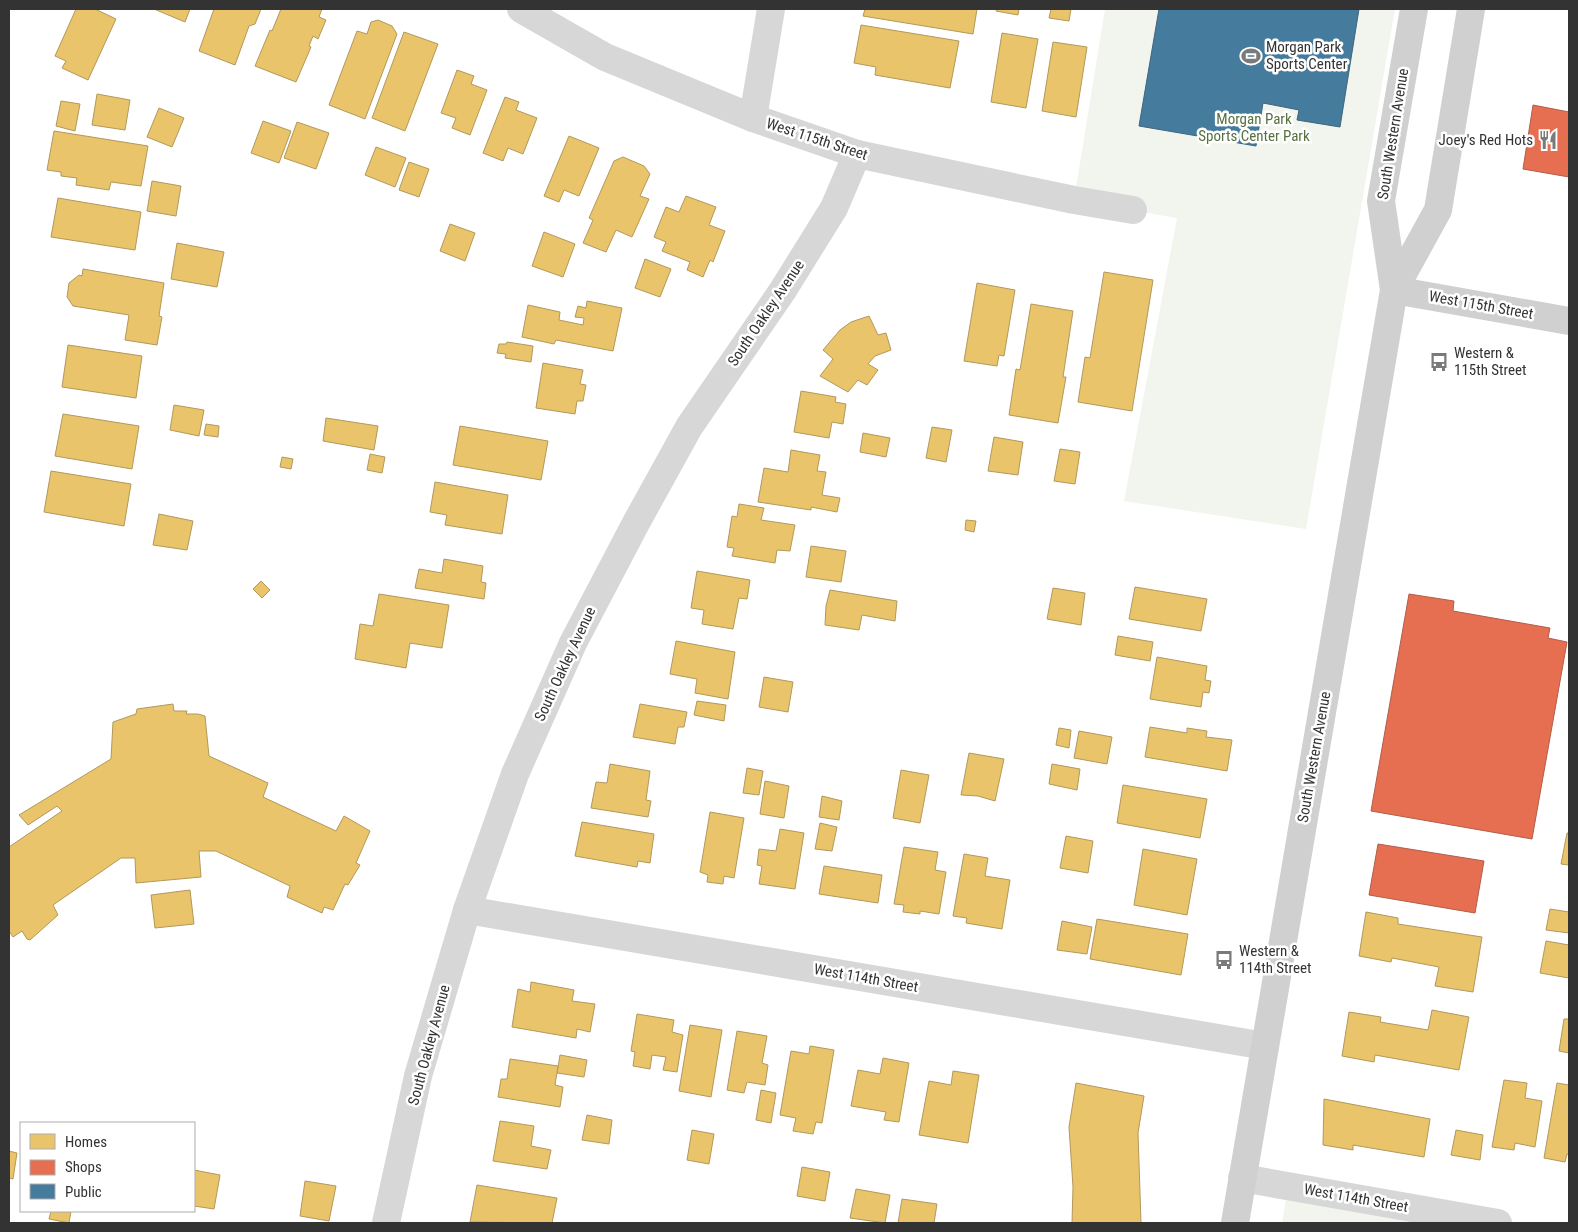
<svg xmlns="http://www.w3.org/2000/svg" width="1578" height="1232" viewBox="0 0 1578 1232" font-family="'Roboto Condensed',sans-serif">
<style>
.green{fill:#f1f5ed}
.homes{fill:#e9c46a;stroke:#b2985a}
.shops{fill:#e76f51;stroke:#b15d48}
.public{fill:#457b9d;stroke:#40657d}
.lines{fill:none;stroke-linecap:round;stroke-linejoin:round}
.street{stroke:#d7d7d7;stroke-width:28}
.secondary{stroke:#d0d0d0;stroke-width:28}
.labels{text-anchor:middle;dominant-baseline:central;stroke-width:5;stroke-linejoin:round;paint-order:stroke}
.poi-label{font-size:15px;fill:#333;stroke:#fff;text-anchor:start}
.park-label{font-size:15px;fill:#56703f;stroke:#fff}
.street-label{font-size:15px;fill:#333;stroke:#fff}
</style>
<rect width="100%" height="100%" fill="#fff"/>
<g class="green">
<polygon points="1105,9 1395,9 1306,529 1124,501 1177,218 1074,200"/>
<polygon points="1286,1199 1425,1223 1282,1223"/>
</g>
<g class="homes">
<polygon points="76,9 95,9 116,19 88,80 62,68 66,61 55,56"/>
<polygon points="154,9 190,9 185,22"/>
<polygon points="214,9 261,9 255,24 249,26 235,65 199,51"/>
<polygon points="281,9 322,9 319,17 326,20 318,39 313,36 309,46 311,47 296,82 255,66 270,30 272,31"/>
<polygon points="865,9 977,9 973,34 863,16"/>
<polygon points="997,9 1019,9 1018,15 996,11"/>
<polygon points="1051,9 1071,9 1069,21 1049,18"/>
<polygon points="378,20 392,26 397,34 365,119 329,105 357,31 367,34 371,22"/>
<polygon points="861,25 959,41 950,88 875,75 876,67 854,63"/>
<polygon points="404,32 438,44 405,131 372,118"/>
<polygon points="1002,33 1038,39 1026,108 991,102"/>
<polygon points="1053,42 1087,47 1076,117 1042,111"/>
<polygon points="457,70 474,76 471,84 487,90 470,135 452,128 456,118 441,113"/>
<polygon points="97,94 130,100 125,130 92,125"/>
<polygon points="505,97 519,102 516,110 537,118 523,154 508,148 503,161 483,153"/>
<polygon points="61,101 80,104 75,131 56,126"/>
<polygon points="159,108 184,118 172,147 147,137"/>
<polygon points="263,121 291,131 279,163 251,153"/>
<polygon points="297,122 329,133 316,169 284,158"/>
<polygon points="54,131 148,146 141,186 111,182 109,190 76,185 77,178 61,176 61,172 47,170"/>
<polygon points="569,136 599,148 579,196 564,190 559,202 544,196"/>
<polygon points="376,147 406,158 395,187 365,175"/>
<polygon points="623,157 644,166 650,174 640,196 649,199 632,237 616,230 606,252 583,243 593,220 589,218 614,161"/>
<polygon points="409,162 429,169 419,197 399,190"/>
<polygon points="152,181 181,186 176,216 147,211"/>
<polygon points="686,196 716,207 709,225 725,231 713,262 710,260 703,277 687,270 690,262 662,251 666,242 654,237 666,207 679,212"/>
<polygon points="58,198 141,212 135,250 51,237"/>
<polygon points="450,224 475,233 465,261 440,251"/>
<polygon points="544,232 575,244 563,277 532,266"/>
<polygon points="177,243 224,252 217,287 171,279"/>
<polygon points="645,259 671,269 660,297 635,288"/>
<polygon points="83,269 164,283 159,316 162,317 157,345 125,340 129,315 73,306 67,297 69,283 79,275 82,276"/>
<polygon points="1104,272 1153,280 1132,411 1078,402 1085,357 1090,358"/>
<polygon points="977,283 1015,290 1004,356 999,355 997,366 964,361"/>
<polygon points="587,301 622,308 613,351 556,340 554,344 522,337 528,305 560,312 559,320 583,325 584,318 575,317 578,306 586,308"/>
<polygon points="1031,304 1073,311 1063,377 1066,377 1058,423 1009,415 1016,369 1020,370"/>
<polygon points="869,316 878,335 886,333 891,350 875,356 868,364 878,370 867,385 858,380 848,392 820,376 833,359 823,350 840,330 851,322"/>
<polygon points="507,342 533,346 531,362 505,358 506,354 497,353 499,344 506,344"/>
<polygon points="68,345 142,356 136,398 62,387"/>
<polygon points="543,363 583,370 580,384 586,385 583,401 577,401 575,414 536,408"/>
<polygon points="801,391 836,397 835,402 846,404 843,424 832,422 829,438 794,432"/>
<polygon points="174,405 204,410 199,436 170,430"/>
<polygon points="63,414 139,426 132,469 55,456"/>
<polygon points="326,418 378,426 374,450 323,441"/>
<polygon points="206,424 219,426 218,437 204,435"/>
<polygon points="460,426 548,441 541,480 453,465"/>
<polygon points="932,427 952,430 946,462 926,458"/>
<polygon points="863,433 890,438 886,457 860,452"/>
<polygon points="994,437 1023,442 1018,475 988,471"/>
<polygon points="1060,449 1080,452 1075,484 1054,481"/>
<polygon points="791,450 820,455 817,471 826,472 822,495 840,498 837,512 811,507 811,510 758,502 764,468 788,472"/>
<polygon points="370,454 385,457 382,473 367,470"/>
<polygon points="282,457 293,459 291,469 280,467"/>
<polygon points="51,471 131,484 124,526 44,512"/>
<polygon points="435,482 508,495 502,534 445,525 447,515 430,512"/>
<polygon points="739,504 764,508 761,520 795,525 790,551 777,550 775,563 732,556 734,548 727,547 732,516 737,517"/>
<polygon points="159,514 193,521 187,550 153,545"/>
<polygon points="966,520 976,521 974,532 965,530"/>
<polygon points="811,546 846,551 841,582 806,577"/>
<polygon points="444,559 483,566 481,582 486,583 484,599 415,588 419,569 442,573"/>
<polygon points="697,571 750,580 747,599 739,598 733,629 702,624 704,610 691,608"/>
<polygon points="261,581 270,590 262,598 253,589"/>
<polygon points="1135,587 1207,599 1201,631 1129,619"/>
<polygon points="1053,588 1085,593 1081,625 1047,619"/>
<polygon points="830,590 897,601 895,621 862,615 859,630 825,625 826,606"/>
<polygon points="379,594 449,605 442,648 410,643 406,668 355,659 360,624 373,626"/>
<polygon points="1118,636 1153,642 1150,661 1115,655"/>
<polygon points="676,641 735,652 728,699 695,693 697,679 670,674"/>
<polygon points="1157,657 1207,666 1205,680 1211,681 1209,693 1203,692 1201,707 1150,699"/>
<polygon points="764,677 793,682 788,712 759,707"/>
<polygon points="697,701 726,705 724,721 694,715"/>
<polygon points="173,704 174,711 187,711 186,714 198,714 205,716 209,756 268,783 263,797 336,831 344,816 370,831 356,863 360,865 348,885 345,884 333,910 324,907 322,913 287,897 290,886 216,851 199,851 201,877 136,883 135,858 121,858 53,905 58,915 30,940 27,939 22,931 13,937 9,931 9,847 62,811 57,806 28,825 19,815 111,759 113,722 136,714 137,709"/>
<polygon points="640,704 687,712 684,727 678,727 675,744 633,737"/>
<polygon points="1150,727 1187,733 1187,728 1207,731 1206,737 1232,740 1227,771 1145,757"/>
<polygon points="1059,728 1071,730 1069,748 1056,745"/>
<polygon points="1079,731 1112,737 1107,764 1074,758"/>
<polygon points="969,753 1004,759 995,801 978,796 961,795"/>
<polygon points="610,764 650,771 646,800 651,801 648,817 591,808 596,782 607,783"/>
<polygon points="1052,764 1080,769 1077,790 1049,784"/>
<polygon points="747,768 763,771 759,795 743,793"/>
<polygon points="901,770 929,775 920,823 893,818"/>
<polygon points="765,781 789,786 784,818 760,814"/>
<polygon points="1123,785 1207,799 1200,838 1117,823"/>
<polygon points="822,796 842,801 839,820 819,817"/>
<polygon points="710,812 744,818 734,878 724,876 723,884 707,882 708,875 700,872"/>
<polygon points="582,822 654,834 650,863 638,861 637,867 575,856"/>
<polygon points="820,823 837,827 832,851 815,849"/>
<polygon points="780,829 804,833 795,889 759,884 762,866 757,865 759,849 776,851"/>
<polygon points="1567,833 1569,833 1569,865 1561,864"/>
<polygon points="1066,836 1093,841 1088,873 1060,868"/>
<polygon points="904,847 938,852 935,870 946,872 939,914 920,911 920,914 903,912 904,905 894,904"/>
<polygon points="1143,849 1197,859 1187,915 1134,905"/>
<polygon points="964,854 988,858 985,876 1010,880 1002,929 966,923 967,918 953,916"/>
<polygon points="824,866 882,875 878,903 819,894"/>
<polygon points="190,890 194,924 155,928 151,895"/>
<polygon points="1550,909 1569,912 1569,933 1546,930"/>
<polygon points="1366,912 1398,918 1398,924 1482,937 1473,992 1435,986 1439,967 1392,958 1391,962 1359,956"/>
<polygon points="1097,919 1188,934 1181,975 1090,959"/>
<polygon points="1062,921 1092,927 1087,954 1057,950"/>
<polygon points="1546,941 1569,945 1569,978 1540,973"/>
<polygon points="531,982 574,990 572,1001 595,1004 590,1032 577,1029 576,1038 512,1027 518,989 530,992"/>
<polygon points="1432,1010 1469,1017 1459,1070 1375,1055 1374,1062 1342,1056 1349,1012 1381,1017 1380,1022 1428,1030"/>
<polygon points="637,1014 674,1020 672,1032 683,1035 677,1072 663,1070 666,1057 652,1055 650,1069 633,1066 635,1052 631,1051"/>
<polygon points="1564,1019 1569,1019 1569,1053 1559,1051"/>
<polygon points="690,1025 722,1030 711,1097 679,1091"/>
<polygon points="737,1031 767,1036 762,1063 768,1065 765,1085 747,1082 744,1093 727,1090"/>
<polygon points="810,1046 834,1050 822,1123 816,1122 813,1134 793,1131 796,1118 780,1115 791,1051 809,1054"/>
<polygon points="560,1055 587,1060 584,1077 557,1073"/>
<polygon points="883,1058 909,1063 899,1122 884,1120 886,1112 851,1106 858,1070 880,1074"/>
<polygon points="510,1059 558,1066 555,1085 563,1087 560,1107 498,1097 501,1079 507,1079"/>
<polygon points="953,1071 979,1075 968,1143 919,1135 929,1081 951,1085"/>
<polygon points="1504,1080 1527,1083 1525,1098 1542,1101 1535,1147 1515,1143 1514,1150 1492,1147"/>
<polygon points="1076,1083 1144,1096 1138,1133 1141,1223 1072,1223 1073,1187 1069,1127"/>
<polygon points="1557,1083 1569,1085 1569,1155 1567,1154 1565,1162 1544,1158"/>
<polygon points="761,1090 776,1093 771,1123 756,1120"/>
<polygon points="1324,1099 1430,1119 1424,1157 1353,1145 1353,1150 1323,1145"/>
<polygon points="587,1115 612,1120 609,1144 582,1140"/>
<polygon points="500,1121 534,1126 531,1146 551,1150 547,1169 493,1161"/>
<polygon points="692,1130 714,1134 709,1164 687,1160"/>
<polygon points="1456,1130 1483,1135 1480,1160 1451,1155"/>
<polygon points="9,1151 17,1153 13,1179 9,1178"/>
<polygon points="802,1167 830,1172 825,1201 797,1196"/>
<polygon points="194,1170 220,1175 214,1209 194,1206"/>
<polygon points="305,1181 336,1186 329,1221 300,1216"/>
<polygon points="477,1185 557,1198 552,1223 470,1222"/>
<polygon points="856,1189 890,1195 885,1223 850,1218"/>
<polygon points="902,1199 937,1204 934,1223 898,1223"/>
<polygon points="51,1211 71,1211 69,1223 49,1219"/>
</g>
<g class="shops">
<polygon points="1533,105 1569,112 1569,177 1523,169"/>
<polygon points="1409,594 1454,601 1453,611 1550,628 1548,638 1567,642 1532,839 1371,811"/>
<polygon points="1378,844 1484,861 1475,913 1369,895"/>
</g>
<polygon class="public" points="1159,9 1359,9 1340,127 1297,120 1299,110 1263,103 1256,146 1139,126"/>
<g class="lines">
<g class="street">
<polyline points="521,9 605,57 753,118 857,154 1074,200 1133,210"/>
<polyline points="753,118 771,9"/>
<polyline points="467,910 1265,1046"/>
<polyline points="1242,1178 1498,1223"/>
<polyline points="386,1223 418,1076 467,910 515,774 573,643 636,523 689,427 783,290 834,208 857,154"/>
</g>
<g class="secondary">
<polyline points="1394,290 1438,210 1471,9"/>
<polyline points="1394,290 1569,321"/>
<polyline points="1235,1223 1394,290 1381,201 1414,9"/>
</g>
</g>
<defs>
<g id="stadium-bare" transform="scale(1.5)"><path d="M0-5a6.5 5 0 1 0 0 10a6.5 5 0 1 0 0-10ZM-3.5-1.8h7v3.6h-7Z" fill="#7a7a7a" stroke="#fff" stroke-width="2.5" paint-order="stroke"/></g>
<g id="restaurant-bare" transform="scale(1.5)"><path d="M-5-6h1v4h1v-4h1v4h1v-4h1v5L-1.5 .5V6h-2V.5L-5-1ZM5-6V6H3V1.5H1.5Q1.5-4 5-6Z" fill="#7a7a7a" stroke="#fff" stroke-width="2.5" paint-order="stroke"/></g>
<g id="bus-bare" transform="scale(1.5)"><path d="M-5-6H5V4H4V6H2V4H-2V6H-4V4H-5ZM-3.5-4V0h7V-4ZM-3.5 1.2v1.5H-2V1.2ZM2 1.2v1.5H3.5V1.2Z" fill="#7a7a7a" stroke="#fff" stroke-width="2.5" paint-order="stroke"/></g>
</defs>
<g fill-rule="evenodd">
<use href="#stadium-bare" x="1251" y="56"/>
<use href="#restaurant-bare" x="1548" y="140"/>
<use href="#bus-bare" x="1439" y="362"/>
<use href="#bus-bare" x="1224" y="960"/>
</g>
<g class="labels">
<g class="poi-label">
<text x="1266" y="47">Morgan Park<tspan x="1266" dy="17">Sports Center</tspan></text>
<text x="1533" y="140" text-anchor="end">Joey's Red Hots</text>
<text x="1454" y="353">Western &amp;<tspan x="1454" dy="17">115th Street</tspan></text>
<text x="1239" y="951">Western &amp;<tspan x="1239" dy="17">114th Street</tspan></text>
</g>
<g class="park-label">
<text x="1254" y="119">Morgan Park<tspan x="1254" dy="17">Sports Center Park</tspan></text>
</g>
<g class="street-label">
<text transform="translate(1393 134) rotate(-81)">South Western Avenue</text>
<text transform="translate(817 139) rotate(18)">West 115th Street</text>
<text transform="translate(1481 305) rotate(10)">West 115th Street</text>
<text transform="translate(766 313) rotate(-56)">South Oakley Avenue</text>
<text transform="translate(565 664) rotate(-65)">South Oakley Avenue</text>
<text transform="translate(1314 757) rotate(-80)">South Western Avenue</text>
<text transform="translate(866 978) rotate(10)">West 114th Street</text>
<text transform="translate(429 1045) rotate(-75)">South Oakley Avenue</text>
<text transform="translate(1356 1198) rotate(10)">West 114th Street</text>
</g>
</g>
<rect width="1578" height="1232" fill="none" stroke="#333333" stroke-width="20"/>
<rect x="20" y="1122" width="175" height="90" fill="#ffffff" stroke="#adadad"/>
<rect x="30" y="1134" width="25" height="15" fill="#e9c46a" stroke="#adadad"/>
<text x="65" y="1147" font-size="15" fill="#333333">Homes</text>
<rect x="30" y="1160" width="25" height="15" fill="#e76f51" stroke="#adadad"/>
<text x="65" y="1172" font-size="15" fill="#333333">Shops</text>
<rect x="30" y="1184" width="25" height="15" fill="#457b9d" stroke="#adadad"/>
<text x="65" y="1197" font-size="15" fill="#333333">Public</text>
</svg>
